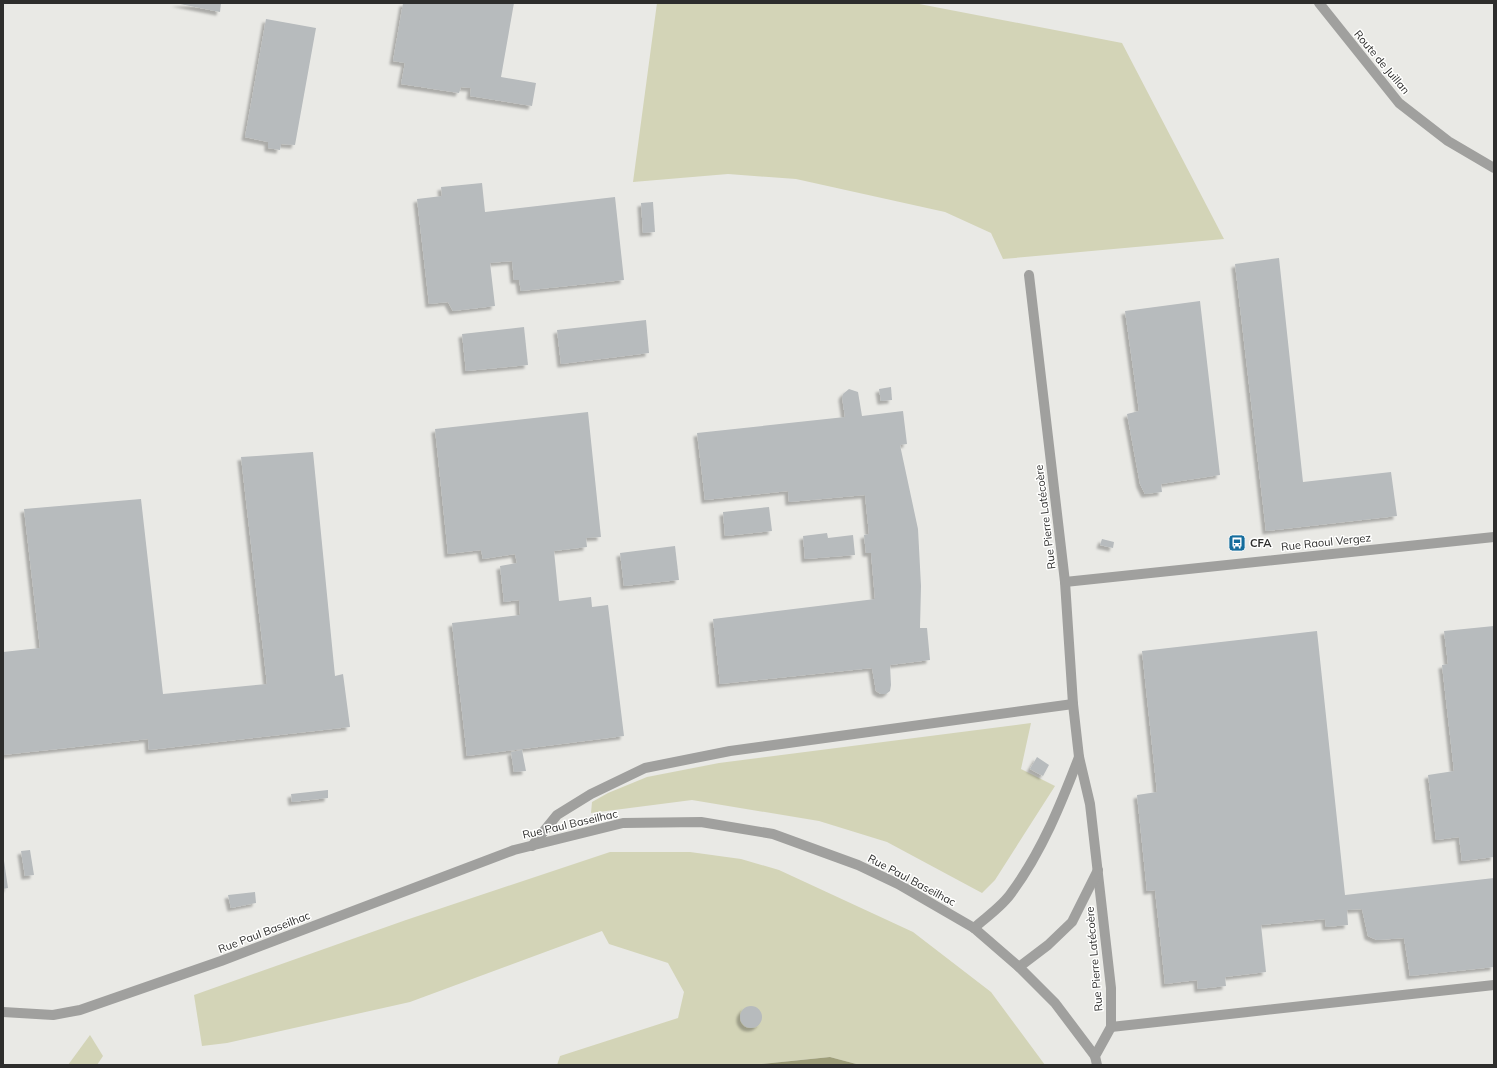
<svg xmlns="http://www.w3.org/2000/svg" width="1497" height="1068" viewBox="0 0 1497 1068" font-family="Mulish,sans-serif">
<style>
.green{fill:#d3d4b7}
.water{fill:#9e9e79}
.building{fill:#b7bbbd;filter:url(#shadow)}
.lines{fill:none;stroke-linecap:round;stroke-linejoin:round}
.service{stroke:#a0a09e;stroke-width:10}
.minor{stroke:#a0a09e;stroke-width:10}
.tertiary{stroke:#a0a09e;stroke-width:10}
.labels{text-anchor:middle;dominant-baseline:central;stroke-width:3;stroke-linejoin:round;paint-order:stroke}
.street-label{font-size:11px;fill:#2d2d2c;stroke:#fffffe}
.poi-label{font-size:11px;font-weight:bold;fill:#2d2d2c;stroke:#fffffe;text-anchor:start}
</style>
<defs>
<filter id="shadow"><feDropShadow dx="-3.5" dy="3.5" stdDeviation="1" flood-color="#0004"/></filter>
</defs>
<rect width="100%" height="100%" fill="#e9e9e5"/>
<g class="green">
<polygon points="657,3 914,3 1122,43 1224,239 1003,259 991,233 945,212 796,179 728,174 633,182"/>
<polygon points="1031,723 1021,769 1055,786 995,880 982,893 887,842 819,821 692,800 591,813 592,802 608,793 647,777 719,763"/>
<polygon points="610,852 690,852 741,859 779,870 913,932 991,992 1045,1065 860,1065 830,1057 753,1065 557,1065 560,1056 678,1018 684,992 668,963 609,944 602,931 410,1002 227,1043 202,1046 194,995 406,920"/>
<polygon points="90,1035 103,1056 97,1065 68,1065"/>
</g>
<polygon class="water" points="830,1057 860,1065 753,1065"/>
<g class="building">
<polygon points="175,3 221,3 220,12"/>
<polygon points="403,3 514,3 501,77 536,83 532,106 470,96 471,88 461,87 459,93 401,84 405,63 393,61"/>
<polygon points="266,19 316,28 295,145 281,144 280,150 268,148 268,142 245,137"/>
<polygon points="482,183 485,212 615,197 624,280 521,291 519,280 514,280 512,261 490,263 495,306 453,311 448,302 429,304 417,199 442,196 441,187"/>
<polygon points="653,202 655,232 643,233 641,203"/>
<polygon points="1279,258 1303,482 1391,472 1397,516 1266,531 1235,264"/>
<polygon points="1200,301 1220,475 1161,484 1162,492 1145,494 1140,484 1127,414 1139,411 1125,311"/>
<polygon points="646,320 649,353 561,364 557,330"/>
<polygon points="524,327 528,365 466,371 462,334"/>
<polygon points="891,387 892,400 881,401 879,389"/>
<polygon points="849,389 858,392 862,416 903,411 907,444 900,445 918,529 921,586 920,628 927,628 930,660 890,665 891,685 890,691 886,694 881,694 876,691 872,668 720,684 713,619 875,599 871,553 866,553 864,535 869,534 865,495 789,502 788,491 705,500 697,433 845,417 842,397 843,394"/>
<polygon points="588,412 601,537 586,538 587,547 554,551 559,601 591,597 592,607 608,605 624,736 467,756 452,623 520,615 519,600 504,602 500,566 517,563 515,554 483,559 481,550 448,554 435,429"/>
<polygon points="313,452 335,676 343,674 350,727 149,750 148,739 3,755 3,652 40,648 24,509 141,499 163,694 267,684 241,457"/>
<polygon points="769,507 772,531 725,536 723,512"/>
<polygon points="827,533 828,538 853,535 855,555 805,559 803,536"/>
<polygon points="1102,539 1114,542 1113,548 1100,545"/>
<polygon points="675,546 679,580 624,586 620,553"/>
<polygon points="1494,626 1494,857 1462,861 1459,837 1436,840 1428,775 1454,771 1442,665 1448,664 1444,631"/>
<polygon points="1317,631 1345,895 1494,878 1494,967 1410,976 1404,938 1377,940 1368,936 1362,909 1347,910 1348,925 1326,927 1325,919 1261,925 1266,972 1225,977 1226,986 1198,989 1197,980 1165,984 1155,890 1147,891 1137,795 1157,792 1142,651"/>
<polygon points="522,750 526,771 514,772 511,752"/>
<polygon points="1037,757 1049,765 1043,776 1030,769"/>
<polygon points="328,790 328,798 292,802 291,794"/>
<polygon points="30,850 34,875 25,876 21,851"/>
<polygon points="3,854 8,888 3,889"/>
<polygon points="255,892 256,903 231,908 228,895"/>
<circle cx="751" cy="1017" r="11"/>
</g>
<g class="lines">
<g class="service">
<polyline points="532,846 557,815 591,794 645,768 730,751 1073,704"/>
<polyline points="1111,1027 1494,985"/>
</g>
<g class="minor">
<polyline points="1029,275 1065,582 1073,704 1079,757 1090,804 1111,988 1111,1027 1095,1056 1097,1065"/>
<polyline points="1065,582 1494,537"/>
<path d="M974 928C986 917 1003 906 1012 892 1042 851 1061 804 1079 757"/>
<polyline points="1019,967 1048,945 1072,922 1098,870"/>
<polyline points="3,1012 53,1015 80,1010 221,961 514,850 623,823 701,822 773,834 858,865 898,884 974,928 1019,967 1055,1003 1095,1056"/>
</g>
<polyline class="tertiary" points="1319,3 1399,103 1448,141 1494,168"/>
</g>
<defs>
<g id="bus-square" transform="scale(0.9)"><rect x="-9" y="-9" width="18" height="18" rx="4" fill="#146c9c" stroke="#fffffe"/><path d="M-5-6H5V4H4V6H2V4H-2V6H-4V4H-5ZM-3.5-4V0h7V-4ZM-3.5 1.2v1.5H-2V1.2ZM2 1.2v1.5H3.5V1.2Z" fill="#fff"/></g>
</defs>
<g fill-rule="evenodd">
<use href="#bus-square" x="1237" y="543"/>
</g>
<g class="labels">
<g class="street-label">
<text transform="translate(1382 62) rotate(50)">Route de Juillan</text>
<text transform="translate(1045 517) rotate(-97)">Rue Pierre Latécoère</text>
<text transform="translate(1326 542) rotate(-6)">Rue Raoul Vergez</text>
<text transform="translate(570 824) rotate(-13)">Rue Paul Baseilhac</text>
<text transform="translate(912 880) rotate(28)">Rue Paul Baseilhac</text>
<text transform="translate(264 932) rotate(-21)">Rue Paul Baseilhac</text>
<text transform="translate(1094 959) rotate(-95)">Rue Pierre Latécoère</text>
</g>
<g class="poi-label">
<text x="1250" y="543">CFA</text>
</g>
</g>
<rect width="1497" height="1068" fill="none" stroke="#2d2d2c" stroke-width="8"/>
</svg>
